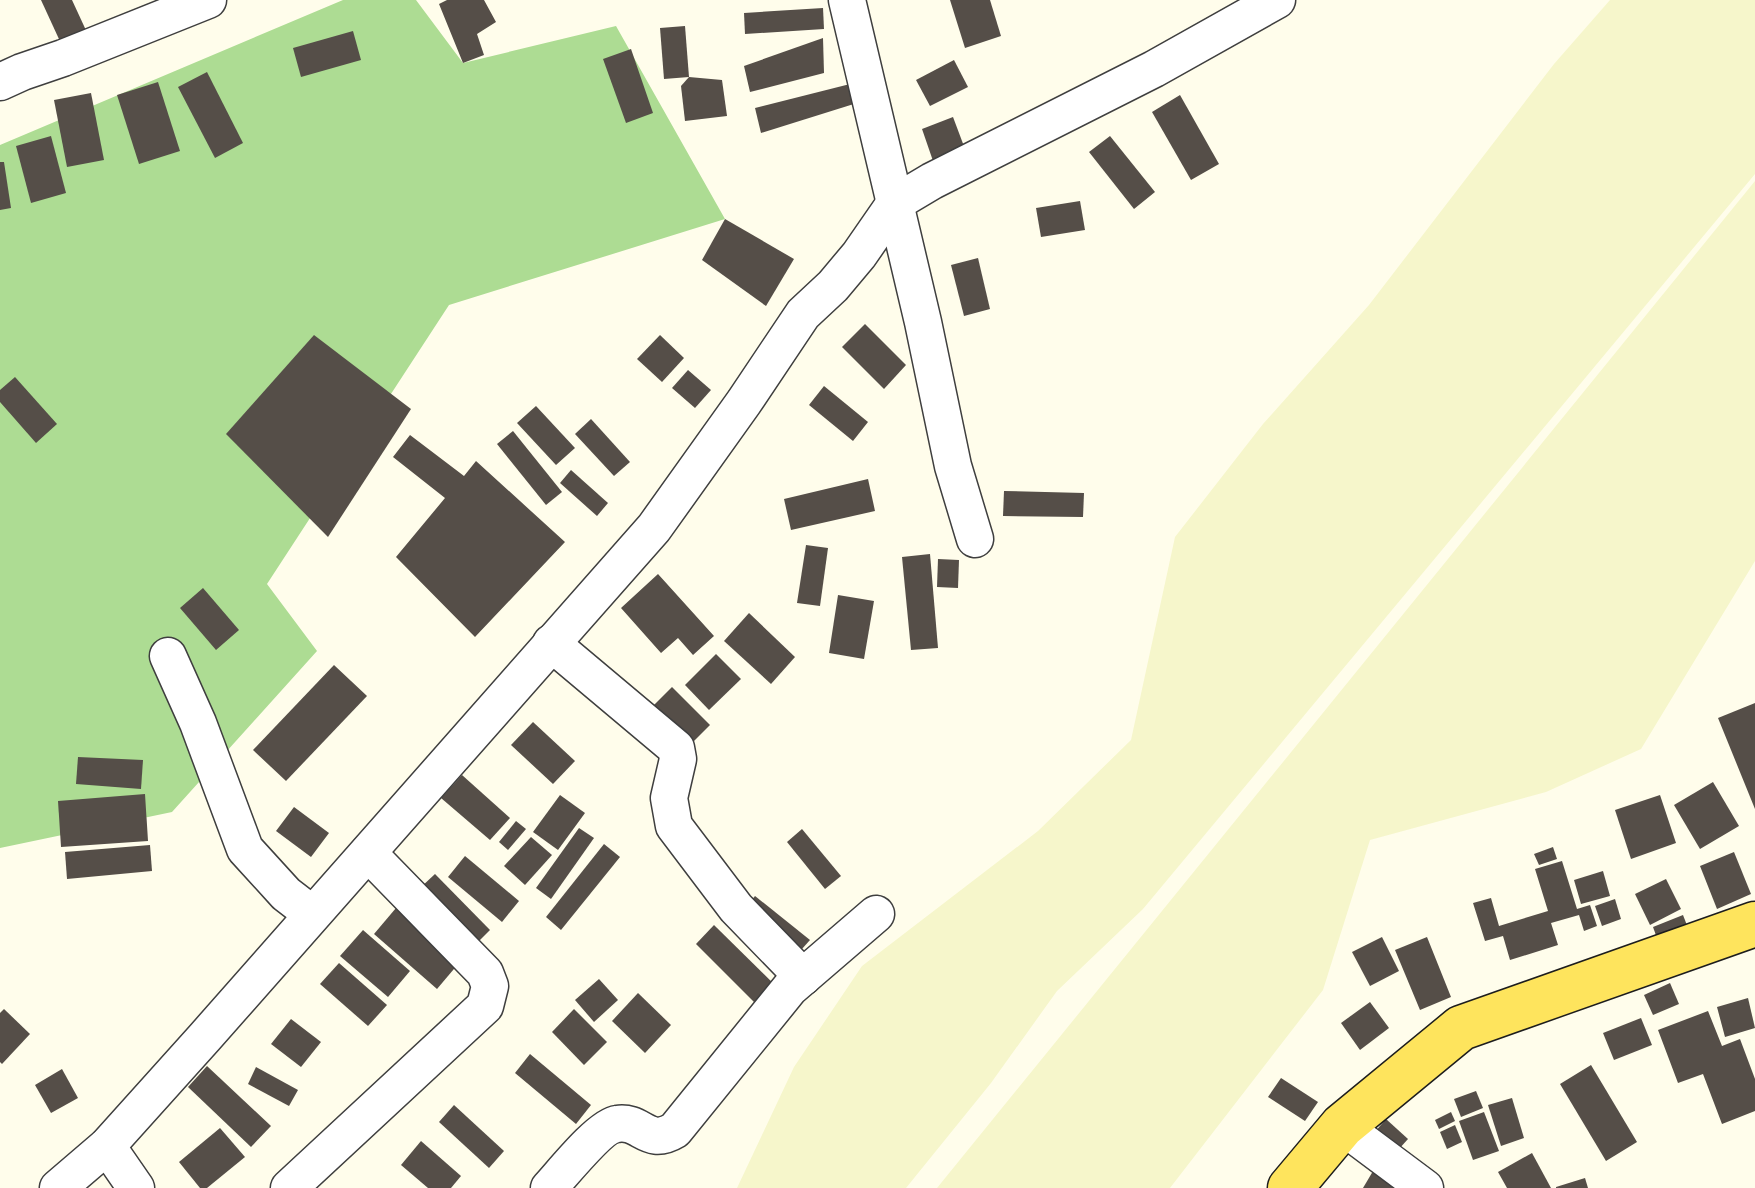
<svg xmlns="http://www.w3.org/2000/svg" width="1755" height="1188" viewBox="0 0 1755 1188" font-family="Merriweather,serif">
<style>
.farmland{fill:#f6f6cb}
.forest{fill:#addc93}
.building{fill:#554e48}
.lines{fill:none;stroke-linecap:round;stroke-linejoin:round}
.minor-casing{stroke:#3f3f3f;stroke-width:39}
.major-casing{stroke:#1d1d1d;stroke-width:47}
.minor{stroke:#fff;stroke-width:36}
.major{stroke:#fee45d;stroke-width:44}
</style>
<rect width="100%" height="100%" fill="#fffdeb"/>
<g class="farmland">
<polygon points="1610,0 1755,0 1755,174 1143,909 1057,991 991,1083 906,1188 737,1188 794,1067 862,966 1038,831 1131,740 1175,537 1263,424 1369,305 1554,64"/>
<polygon points="1755,181 1755,561 1641,749 1546,792 1370,840 1323,990 1170,1188 937,1188"/>
</g>
<polygon class="forest" points="343,0 416,0 463,63 616,26 725,219 449,305 267,584 317,651 172,812 0,848 0,145"/>
<g class="building">
<polygon points="41,0 72,0 90,39 64,50"/>
<polygon points="447,0 484,0 496,22 477,34 484,55 463,63 439,4"/>
<polygon points="950,0 990,0 1001,36 965,48"/>
<polygon points="823,8 824,29 745,34 744,13"/>
<polygon points="685,26 689,77 664,79 660,28"/>
<polygon points="353,31 361,60 301,77 293,48"/>
<polygon points="823,38 824,73 750,92 744,66"/>
<polygon points="631,49 653,113 626,123 603,59"/>
<polygon points="954,60 968,87 930,106 916,80"/>
<polygon points="207,72 243,143 215,158 178,87"/>
<polygon points="689,77 722,80 727,116 685,121 681,86"/>
<polygon points="158,82 180,151 139,164 117,95"/>
<polygon points="858,82 857,103 761,133 755,108"/>
<polygon points="91,93 104,160 67,167 54,100"/>
<polygon points="1180,95 1219,164 1191,180 1152,112"/>
<polygon points="953,117 965,149 933,161 922,129"/>
<polygon points="51,136 66,193 31,203 16,146"/>
<polygon points="1110,136 1155,192 1134,209 1089,152"/>
<polygon points="0,162 4,162 11,208 0,210"/>
<polygon points="1080,201 1085,230 1041,237 1036,208"/>
<polygon points="725,219 794,259 766,306 702,260"/>
<polygon points="978,258 990,309 964,316 951,265"/>
<polygon points="865,324 906,365 884,389 842,347"/>
<polygon points="314,335 411,409 328,537 226,434"/>
<polygon points="660,335 684,358 662,382 637,359"/>
<polygon points="688,370 711,390 695,408 672,388"/>
<polygon points="15,377 57,424 36,443 0,402 0,390"/>
<polygon points="824,386 868,422 853,441 809,405"/>
<polygon points="536,406 575,448 556,465 517,423"/>
<polygon points="591,419 630,462 614,476 575,434"/>
<polygon points="513,431 562,492 546,505 497,444"/>
<polygon points="410,435 464,476 476,461 565,542 475,637 396,557 445,498 393,457"/>
<polygon points="571,470 608,503 597,516 560,483"/>
<polygon points="868,479 875,511 791,530 784,499"/>
<polygon points="1004,491 1084,493 1083,517 1003,516"/>
<polygon points="806,545 828,548 820,606 797,603"/>
<polygon points="930,554 938,648 911,650 902,557"/>
<polygon points="938,559 959,560 958,588 937,587"/>
<polygon points="658,574 714,636 693,655 678,638 661,653 621,608"/>
<polygon points="203,588 239,630 216,650 180,608"/>
<polygon points="838,595 874,601 864,659 829,653"/>
<polygon points="749,613 795,657 771,684 724,641"/>
<polygon points="716,654 741,679 709,710 685,685"/>
<polygon points="334,665 367,696 286,781 253,750"/>
<polygon points="672,687 710,725 691,744 654,705"/>
<polygon points="1755,703 1755,809 1718,718"/>
<polygon points="533,722 575,761 553,784 511,745"/>
<polygon points="78,757 143,760 141,789 76,784"/>
<polygon points="462,775 510,818 490,840 441,798"/>
<polygon points="1713,782 1739,826 1700,849 1674,805"/>
<polygon points="145,794 148,841 61,847 58,801"/>
<polygon points="560,795 585,813 558,850 533,832"/>
<polygon points="1660,795 1676,843 1631,859 1615,810"/>
<polygon points="294,807 329,833 311,857 276,831"/>
<polygon points="516,821 526,829 508,850 499,842"/>
<polygon points="579,828 594,838 551,899 536,888"/>
<polygon points="802,829 841,876 825,889 787,842"/>
<polygon points="531,837 552,855 525,885 504,866"/>
<polygon points="604,844 620,857 561,930 546,917"/>
<polygon points="150,845 152,871 67,879 65,852"/>
<polygon points="1553,847 1557,859 1539,865 1534,854"/>
<polygon points="1734,852 1751,894 1717,909 1700,866"/>
<polygon points="465,856 519,901 502,922 448,877"/>
<polygon points="1562,861 1577,909 1590,905 1597,926 1584,931 1579,915 1551,923 1558,945 1510,960 1503,936 1485,941 1473,903 1491,898 1499,926 1548,911 1535,869"/>
<polygon points="1603,871 1610,896 1581,904 1574,880"/>
<polygon points="435,874 490,930 475,945 420,888"/>
<polygon points="1666,879 1681,909 1650,925 1635,894"/>
<polygon points="755,896 810,940 793,959 739,915"/>
<polygon points="1615,899 1621,919 1602,926 1595,906"/>
<polygon points="396,908 459,963 437,989 374,934"/>
<polygon points="1683,915 1688,928 1658,941 1653,927"/>
<polygon points="714,925 783,993 764,1012 696,944"/>
<polygon points="363,930 410,971 388,997 340,956"/>
<polygon points="1382,937 1399,971 1370,986 1352,952"/>
<polygon points="1427,937 1451,997 1420,1010 1395,950"/>
<polygon points="339,963 387,1005 368,1026 320,984"/>
<polygon points="599,979 618,1000 594,1022 575,1000"/>
<polygon points="1670,983 1679,1004 1653,1015 1644,995"/>
<polygon points="638,993 671,1025 645,1053 612,1021"/>
<polygon points="1748,998 1755,1028 1725,1037 1717,1007"/>
<polygon points="1370,1002 1389,1028 1360,1050 1341,1023"/>
<polygon points="4,1009 30,1034 2,1064 0,1062 0,1013"/>
<polygon points="574,1009 607,1042 584,1065 552,1032"/>
<polygon points="1708,1011 1722,1046 1740,1039 1755,1079 1755,1111 1722,1124 1703,1074 1678,1083 1658,1030"/>
<polygon points="1641,1018 1652,1045 1614,1060 1603,1033"/>
<polygon points="291,1019 321,1042 301,1067 271,1044"/>
<polygon points="530,1054 591,1105 576,1124 515,1073"/>
<polygon points="1591,1065 1637,1142 1606,1161 1560,1084"/>
<polygon points="207,1066 271,1126 251,1147 188,1087"/>
<polygon points="256,1067 298,1090 289,1106 248,1084"/>
<polygon points="62,1069 78,1098 51,1113 35,1085"/>
<polygon points="1281,1078 1318,1102 1305,1121 1268,1097"/>
<polygon points="1476,1091 1483,1108 1461,1117 1454,1099"/>
<polygon points="1512,1098 1524,1138 1501,1146 1488,1105"/>
<polygon points="454,1105 504,1151 489,1168 439,1122"/>
<polygon points="1451,1112 1455,1121 1439,1129 1435,1120"/>
<polygon points="1484,1112 1499,1151 1473,1160 1459,1121"/>
<polygon points="1386,1119 1408,1139 1389,1160 1367,1141"/>
<polygon points="1455,1125 1462,1142 1447,1149 1440,1132"/>
<polygon points="220,1128 245,1157 207,1188 200,1188 179,1162"/>
<polygon points="421,1141 461,1176 451,1188 428,1188 401,1165"/>
<polygon points="1532,1153 1551,1188 1507,1188 1498,1172"/>
<polygon points="1376,1166 1413,1188 1363,1188"/>
<polygon points="1585,1178 1588,1188 1556,1188 1556,1187"/>
</g>
<g class="lines">
<g class="minor-casing">
<g id="minor">
<polyline points="847,0 923,322 953,466 975,539"/>
<polyline points="0,82 22,72 63,58 208,0"/>
<polyline points="551,643 676,748 678,759 669,798 674,826 736,908 803,977"/>
<polyline points="168,656 198,723 245,849 286,894 312,914"/>
<polyline points="1342,1126 1425,1188"/>
<polyline points="107,1146 136,1188"/>
<polyline points="58,1188 107,1146 205,1037 654,528 744,402 803,314 833,286 859,255 895,203 932,181 1154,69 1277,0"/>
<polyline points="289,1188 485,1006 490,986 485,973 368,853"/>
<path d="M549 1188C562 1174 600 1126 617 1124 642 1120 647 1147 675 1130L790 988 876 914"/>
</g>
</g>
<g class="major-casing">
<polyline id="major" points="1290,1188 1342,1126 1461,1028 1755,924"/>
</g>
<use href="#minor" class="minor"/>
<use href="#major" class="major"/>
</g>
</svg>
